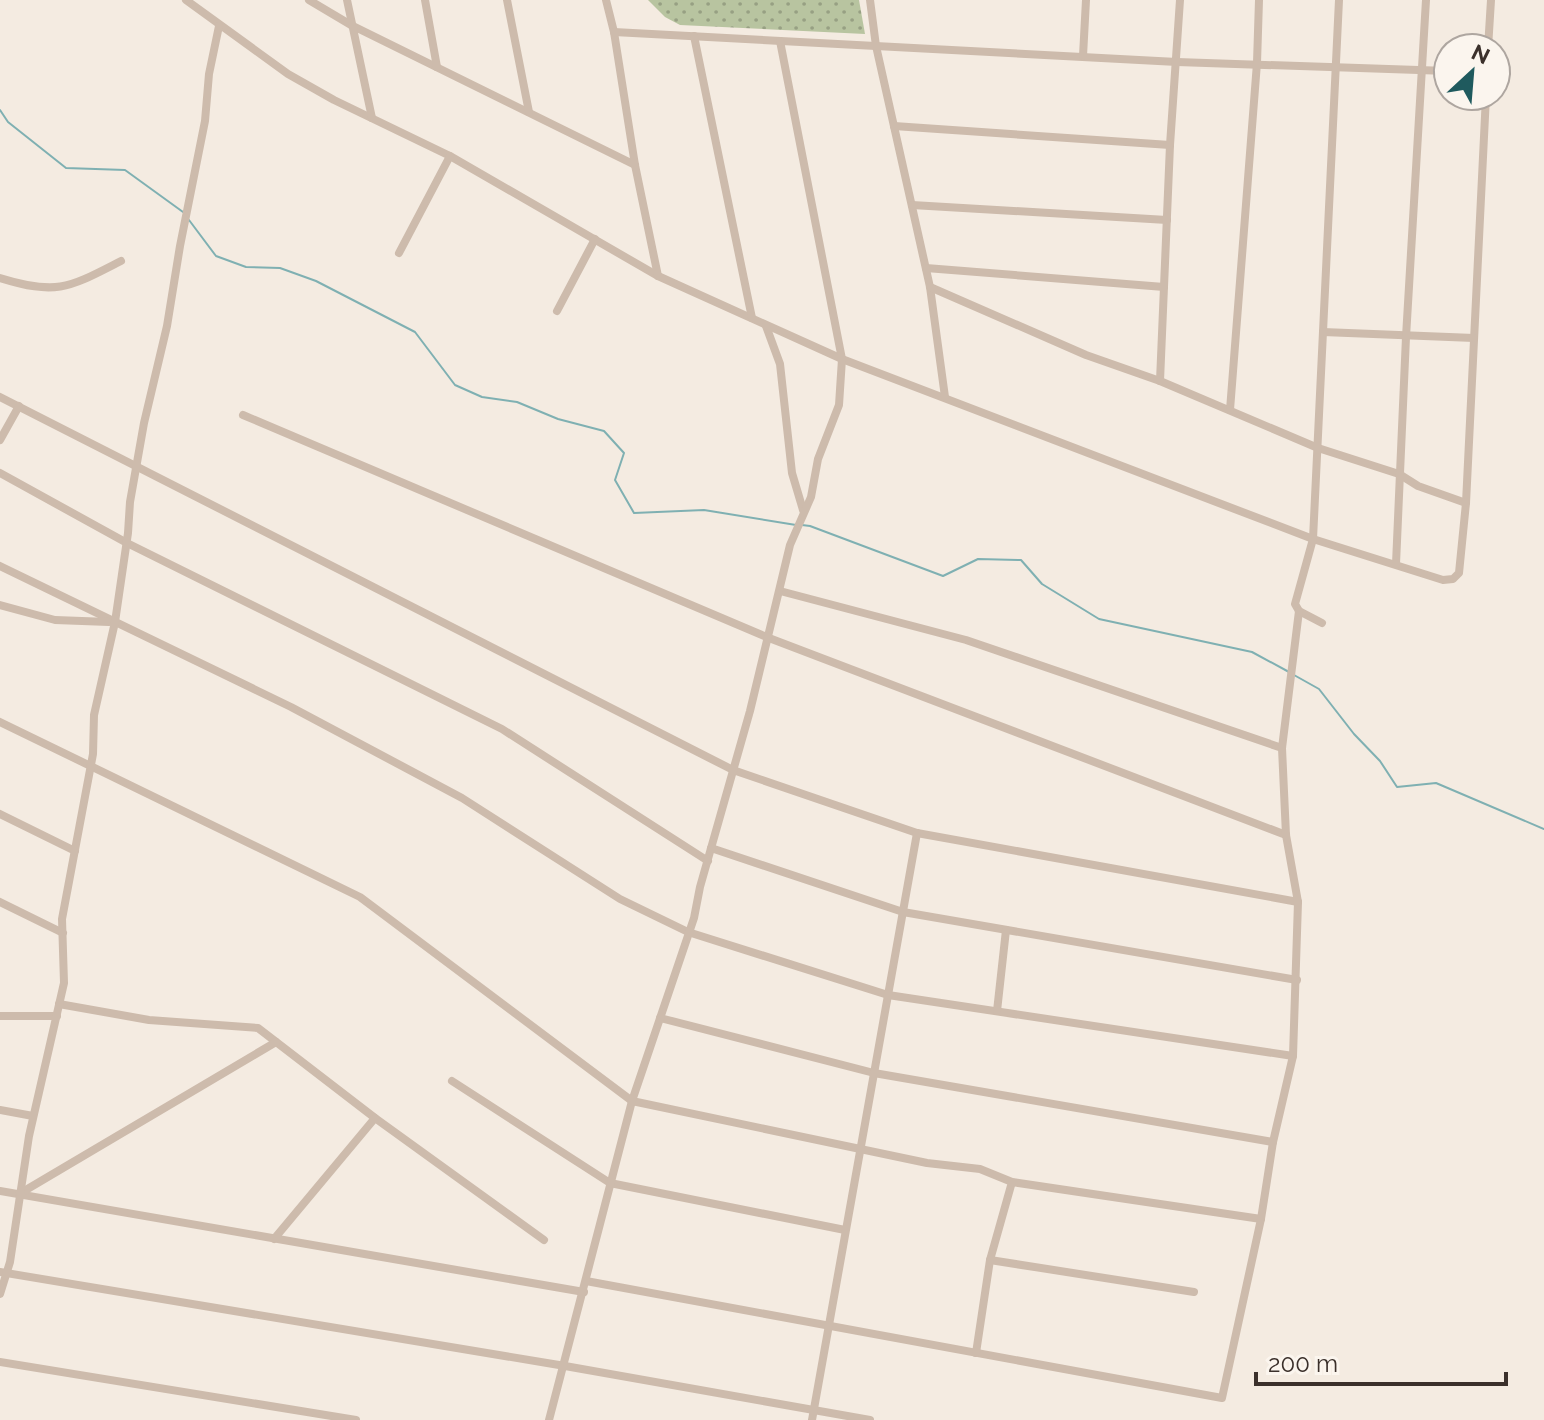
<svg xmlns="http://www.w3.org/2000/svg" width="1544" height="1420" viewBox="0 0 1544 1420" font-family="Raleway,sans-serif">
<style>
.grass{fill:url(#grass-dots)}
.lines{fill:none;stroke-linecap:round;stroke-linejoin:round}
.stream{stroke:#7fb0b2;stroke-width:2}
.minor{stroke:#cdbbac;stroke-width:8}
</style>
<defs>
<pattern id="grass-dots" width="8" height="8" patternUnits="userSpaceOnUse" patternTransform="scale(2)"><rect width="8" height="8" fill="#b8c4a0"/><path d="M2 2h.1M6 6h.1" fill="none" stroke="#97a083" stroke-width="1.8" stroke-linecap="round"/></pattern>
</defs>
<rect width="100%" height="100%" fill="#f4ebe1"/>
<polygon class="grass" points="648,0 859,0 865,34 680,25 665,17"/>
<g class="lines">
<g class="stream">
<polyline points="0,110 8,122 66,168 125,170 183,212"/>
<polyline points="189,220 216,256 246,267 280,268 316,281 415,332 455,385 482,397 517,402 558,419 604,431 624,453 615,480 634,513 704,510 796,525"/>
<polyline points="802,525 810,526 943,576 978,559 1021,560 1042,584 1099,619 1252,652 1289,672"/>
<polyline points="1294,675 1319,689 1354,734 1380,761 1397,787 1436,783 1544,829"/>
</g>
<g class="minor">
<polyline points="186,0 288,74 334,100 450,156 658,276 842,359 1313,539 1443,580 1453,579 1459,573 1466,503 1486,96"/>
<polyline points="309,0 351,25 635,165"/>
<polyline points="347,0 372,118"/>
<polyline points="425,0 437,67"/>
<polyline points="507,0 529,112"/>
<polyline points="606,0 614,32 635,165 658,276"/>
<polyline points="870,0 876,46 930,287 945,397"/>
<polyline points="614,32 1177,62 1448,71"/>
<polyline points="694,36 752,318"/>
<polyline points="1488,48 1491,0"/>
<polyline points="1083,56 1086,0"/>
<polyline points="894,126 1170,145"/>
<polyline points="912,205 1167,220"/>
<polyline points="399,253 450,156"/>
<polyline points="926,268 1164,287"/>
<path d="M0 278C58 296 70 287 121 261"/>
<polyline points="930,287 1086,355 1160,381 1318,448 1399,474 1418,486 1466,503"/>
<polyline points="557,311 595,239"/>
<polyline points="766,326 780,364 792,473 803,510"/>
<polyline points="1323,332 1474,338"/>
<polyline points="1160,381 1170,145 1180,0"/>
<polyline points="0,397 733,770 917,833 1298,902"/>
<polyline points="1230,410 1257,63 1259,0"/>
<polyline points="243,415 769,638 1286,835"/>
<polyline points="0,440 19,406"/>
<polyline points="0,473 127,543 502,729 708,861"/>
<polyline points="1396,564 1406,337 1426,0"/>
<polyline points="0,566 291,707 462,798 620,899 688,932 888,995 1293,1056"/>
<polyline points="780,591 966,640 1282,748"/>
<polyline points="0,605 55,620 109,622"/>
<polyline points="1322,623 1299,611 1295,604 1313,539 1339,0"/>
<polyline points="0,722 360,897 632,1101 927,1163 980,1169 1012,1182 1261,1219"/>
<polyline points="0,814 75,851"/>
<polyline points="711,848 903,912 1297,980"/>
<polyline points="0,902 63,933"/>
<polyline points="59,1004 149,1020 258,1028 375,1118 544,1240"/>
<polyline points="997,1011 1006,930"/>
<polyline points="0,1016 57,1016"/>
<polyline points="660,1018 874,1073 1273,1142"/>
<polyline points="452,1081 610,1183 845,1230"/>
<polyline points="0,1110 33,1116"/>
<polyline points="0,1191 584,1292"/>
<polyline points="19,1194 276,1042"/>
<polyline points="274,1239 375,1118"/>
<polyline points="990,1260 1194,1292"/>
<polyline points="0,1272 565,1366 870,1420"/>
<polyline points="586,1281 1222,1398 1261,1219 1273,1142 1293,1056 1298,902 1286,835 1282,748 1299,611"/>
<polyline points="0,1294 10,1262 29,1136 64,983 62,919 93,754 94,715 115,622 128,533 130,502 144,423 167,326 180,246 205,121 209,74 219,26"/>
<polyline points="976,1353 990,1260 1012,1182"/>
<polyline points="0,1362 356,1420"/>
<polyline points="549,1420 632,1101 694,918 700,887 750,711 790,545 811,497 818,459 839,405 842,359 780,41"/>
<polyline points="812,1420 917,833"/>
</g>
</g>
<g transform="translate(1472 72) rotate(26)"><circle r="38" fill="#fbf5ee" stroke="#aea6a0" stroke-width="2"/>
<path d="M0-6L14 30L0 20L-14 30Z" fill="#1f5a5e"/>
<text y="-12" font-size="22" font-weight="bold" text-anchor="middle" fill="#3b302b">N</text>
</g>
<path d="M1256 1372v12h250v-12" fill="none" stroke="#3b302b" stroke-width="4"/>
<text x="1268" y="1372" font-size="24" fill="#3b302b" stroke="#fbf5ee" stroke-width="6" paint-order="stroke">200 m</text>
</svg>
